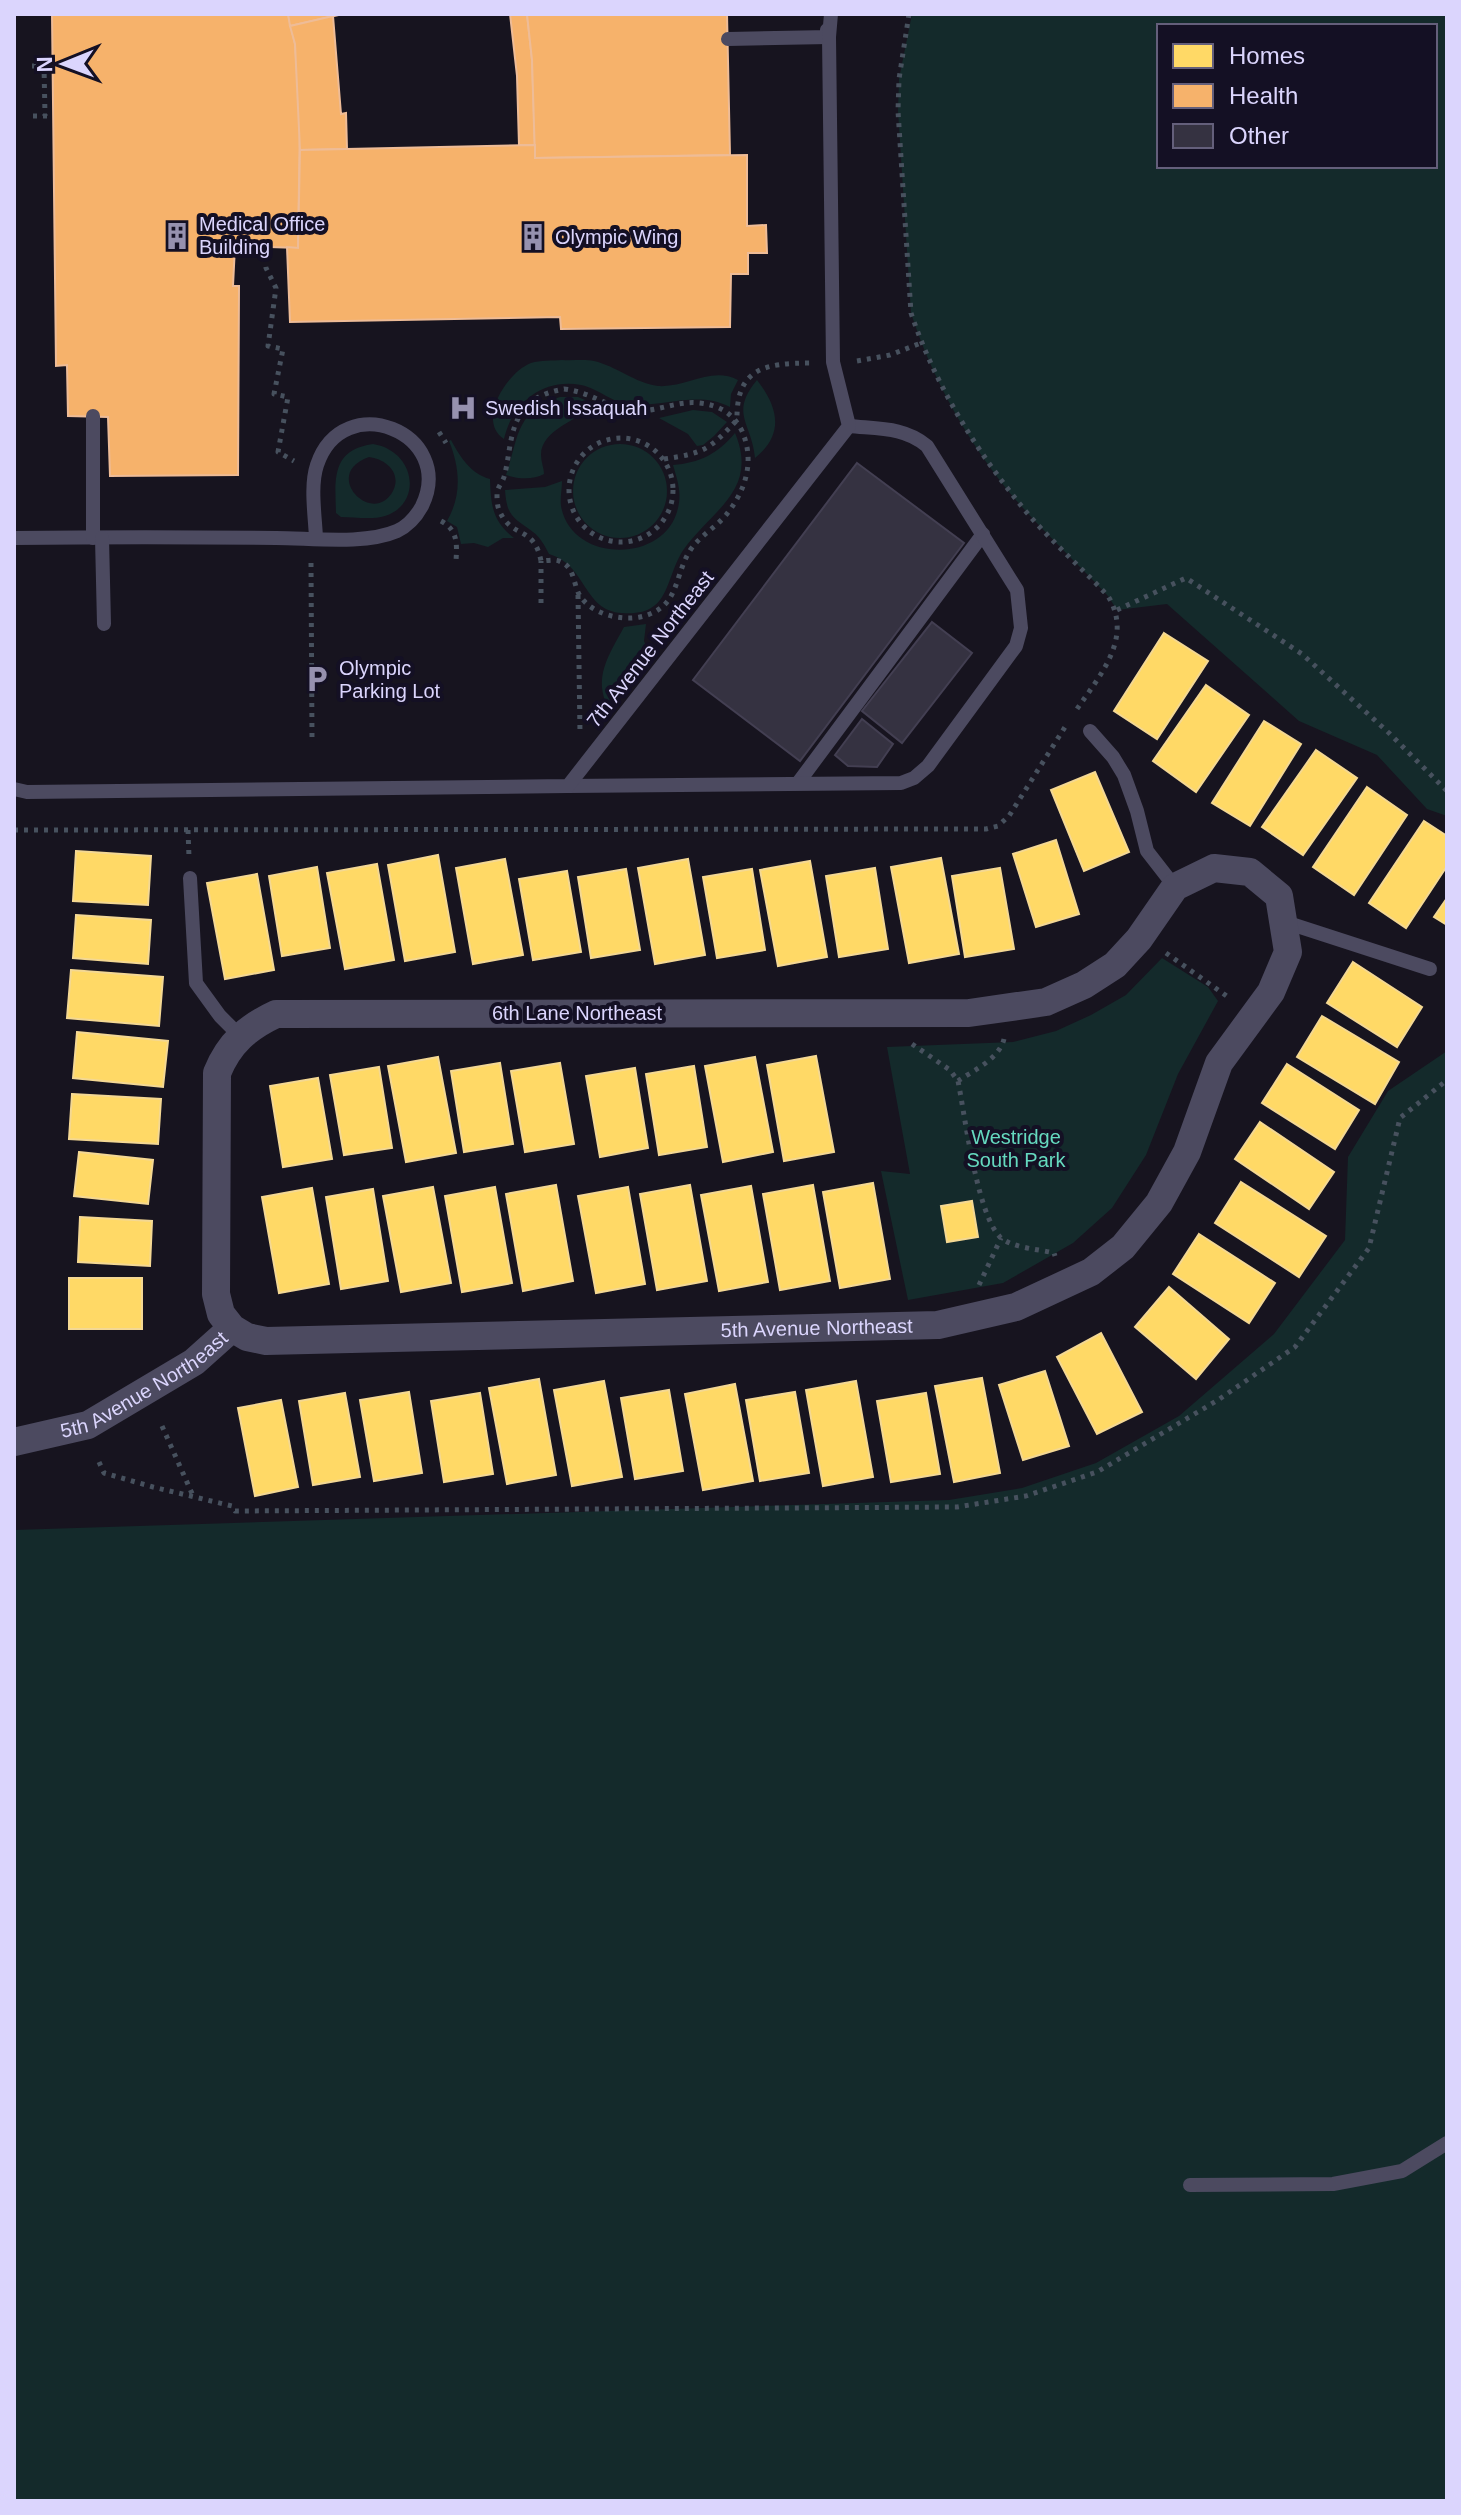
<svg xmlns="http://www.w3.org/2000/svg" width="1461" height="2515" viewBox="0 0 1461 2515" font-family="Helvetica,sans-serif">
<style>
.green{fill:#142a2b;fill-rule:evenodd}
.homes{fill:#ffd966;stroke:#f4d893;stroke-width:2}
.health{fill:#f6b26b;stroke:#eebc97;stroke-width:2}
.building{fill:#353241;stroke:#433f52;stroke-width:2}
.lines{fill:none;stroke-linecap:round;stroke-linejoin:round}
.path{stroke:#47515e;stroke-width:5;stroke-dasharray:4 6;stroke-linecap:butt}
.lane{stroke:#4c4a60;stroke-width:14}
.street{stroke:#4c4a60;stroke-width:28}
.labels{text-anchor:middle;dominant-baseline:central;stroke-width:8;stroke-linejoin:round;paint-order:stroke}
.poi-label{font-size:20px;fill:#dbd5fd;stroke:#141024;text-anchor:start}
.street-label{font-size:20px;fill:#dbd5fd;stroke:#141024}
.park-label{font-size:20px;fill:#65d9bf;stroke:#141024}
</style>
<rect width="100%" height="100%" fill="#17141f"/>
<g class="green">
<path d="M912 14H1447V816L1427 809 1377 755 1299 721 1167 604 1117 610 1108 596C1080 566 1050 538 1023 508 974 454 933 382 911 313L898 111 899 79ZM1435 26V166H1159V26Z"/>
<path d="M562 360C572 361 584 359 594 361 616 366 635 383 658 386 686 388 711 366 738 380L731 394 730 407C698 391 668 406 633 405 613 404 600 389 581 385 543 378 512 403 504 439 476 421 507 372 531 363 540 360 553 361 562 360Z"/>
<path d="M757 380C778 407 785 434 755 458 752 423 729 414 757 380Z"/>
<path d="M560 397H578L597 405C580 419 541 429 541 455 541 462 544 468 544 474 533 480 518 479 506 475 519 437 515 411 560 397Z"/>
<polygon points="693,410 712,412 727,422 714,436 703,445 697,446 688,434 659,418"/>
<path d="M735 433C759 490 712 510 684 549 664 578 672 617 622 613 583 611 587 565 549 554 545 546 540 537 533 532 513 517 507 517 505 490L545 487 562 481C562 489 560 498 561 506 571 564 666 564 678 508 682 492 677 479 673 465 699 463 718 454 735 433Z"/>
<path d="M451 440C460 457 471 474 490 479 491 505 492 521 514 538H503L488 547 474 543 461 544 457 527 447 521C462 495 460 468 449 441Z"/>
<path d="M373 444C416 451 423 504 385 516 372 520 354 517 341 517L336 513C335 479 331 450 373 444ZM369 457C386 459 402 473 393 491 373 528 320 474 369 457Z"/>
<circle cx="620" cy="491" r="47"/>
<path d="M646 624 644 641 650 657 609 709C592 678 609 655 624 627Z"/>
<polygon points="1162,958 1208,987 1218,1001 1178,1074 1146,1155 1112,1208 1073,1243 1003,1283 908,1300 881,1171 910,1174 887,1047 1013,1042 1056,1031 1091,1015 1126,995"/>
<polygon points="1447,1051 1447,2501 14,2501 14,1530 949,1500 1022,1488 1096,1463 1179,1416 1274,1334 1345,1240 1348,1157 1388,1091"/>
</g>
<g class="homes">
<polygon points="1164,633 1208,661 1157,739 1114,711"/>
<polygon points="1206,685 1249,715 1196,792 1153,761"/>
<polygon points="1264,721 1301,744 1250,826 1212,803"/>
<polygon points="1316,750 1357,778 1303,855 1262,827"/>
<polygon points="1095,772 1129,852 1084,871 1051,790"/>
<polygon points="1367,787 1407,815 1354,895 1313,867"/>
<polygon points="1424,821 1447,836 1447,866 1406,928 1369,903"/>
<polygon points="1056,840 1079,914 1036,927 1013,854"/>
<polygon points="76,851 151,856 148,905 73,901"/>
<polygon points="438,855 455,952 405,961 388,865"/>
<polygon points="941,858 959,954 909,963 891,867"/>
<polygon points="505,859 523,955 473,964 456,868"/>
<polygon points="688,859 705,955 655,964 638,868"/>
<polygon points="810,861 827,957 778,966 760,870"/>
<polygon points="377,864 394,960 345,969 327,873"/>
<polygon points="317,867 330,948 282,956 269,876"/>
<polygon points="875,868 888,949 839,957 826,876"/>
<polygon points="1000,868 1014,949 965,957 952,876"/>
<polygon points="626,869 640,950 591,958 578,877"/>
<polygon points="752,869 765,950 717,958 703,877"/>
<polygon points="567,871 581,952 533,960 519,879"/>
<polygon points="257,874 274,970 225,979 207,883"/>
<polygon points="1447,898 1447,925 1434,917"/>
<polygon points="76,915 151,920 148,964 73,958"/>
<polygon points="1353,962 1422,1007 1397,1047 1327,1003"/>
<polygon points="71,970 163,977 159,1026 67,1018"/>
<polygon points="1322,1016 1399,1062 1375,1104 1297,1057"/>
<polygon points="77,1032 168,1041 163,1087 73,1078"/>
<polygon points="816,1056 834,1152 784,1161 767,1065"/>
<polygon points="438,1057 456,1153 406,1162 388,1066"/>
<polygon points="755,1057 773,1152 723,1162 705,1066"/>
<polygon points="500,1063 513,1144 464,1152 451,1071"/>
<polygon points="560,1063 574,1144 525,1152 511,1071"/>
<polygon points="1287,1064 1359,1110 1335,1149 1262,1103"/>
<polygon points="694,1066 707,1147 659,1155 646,1074"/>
<polygon points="379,1067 392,1148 344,1155 330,1075"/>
<polygon points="635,1068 648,1148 600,1157 586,1076"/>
<polygon points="318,1078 332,1159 283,1167 270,1086"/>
<polygon points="72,1094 161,1099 158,1144 69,1139"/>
<polygon points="1260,1122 1334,1172 1309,1209 1235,1159"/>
<polygon points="79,1152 153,1160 148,1204 74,1196"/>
<polygon points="1241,1182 1326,1236 1299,1277 1215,1223"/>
<polygon points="873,1183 890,1279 840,1288 823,1192"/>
<polygon points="556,1185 573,1281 523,1291 506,1194"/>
<polygon points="690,1185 707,1281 657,1290 640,1194"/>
<polygon points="813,1185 830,1281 780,1290 763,1194"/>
<polygon points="751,1186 768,1282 719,1291 701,1195"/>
<polygon points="433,1187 451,1283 401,1292 383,1196"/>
<polygon points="495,1187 512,1283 462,1292 445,1196"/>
<polygon points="628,1187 645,1284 596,1293 578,1196"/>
<polygon points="312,1188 329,1284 279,1293 262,1197"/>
<polygon points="373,1189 388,1281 341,1289 326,1197"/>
<polygon points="972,1201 978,1237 947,1242 941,1206"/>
<polygon points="80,1217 152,1221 150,1266 78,1262"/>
<polygon points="1199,1234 1275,1283 1249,1323 1173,1274"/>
<rect x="69" y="1278" width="73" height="51"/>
<polygon points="1169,1287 1229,1339 1196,1379 1135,1327"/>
<polygon points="1101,1333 1142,1412 1097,1434 1057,1357"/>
<polygon points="1045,1371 1069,1446 1023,1460 999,1385"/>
<polygon points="982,1378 1000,1473 954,1482 935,1386"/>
<polygon points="539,1379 556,1475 507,1484 489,1388"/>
<polygon points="604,1381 622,1477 572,1486 554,1390"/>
<polygon points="856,1381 873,1477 823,1486 806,1390"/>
<polygon points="735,1384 753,1481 703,1490 685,1394"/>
<polygon points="669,1390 683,1471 635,1479 621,1398"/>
<polygon points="409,1392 422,1473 374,1481 360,1400"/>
<polygon points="795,1392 809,1473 760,1481 746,1400"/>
<polygon points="345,1393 360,1477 313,1485 299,1401"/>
<polygon points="480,1393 493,1474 444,1482 431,1401"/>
<polygon points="926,1393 940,1474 891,1482 877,1401"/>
<polygon points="281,1400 298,1487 255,1496 238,1408"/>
</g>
<g class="health">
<polygon points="52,14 288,14 295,44 300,118 298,248 235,246 233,286 239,286 238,475 110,476 108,417 68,416 67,365 56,366"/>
<polygon points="288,14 343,14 290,26"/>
<polygon points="510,14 527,14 532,60 535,145 519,145 517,76"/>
<polygon points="527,14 727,14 730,155 535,158 532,60"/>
<polygon points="333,16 341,114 346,113 347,149 300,150 295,44 290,26"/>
<polygon points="535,145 535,158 747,155 747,226 766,225 767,253 748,253 748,274 731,274 730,327 561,329 560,317 290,322 287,247 298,248 300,150"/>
</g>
<g class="building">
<polygon points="857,463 964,543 800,761 693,680"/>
<polygon points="932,622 972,653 902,743 862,711"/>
<polygon points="862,719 893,744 877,767 848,766 835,755"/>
</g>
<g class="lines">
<g class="path">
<path d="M909 14 899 79 898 111 911 313C934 382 973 446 1019 503 1045 536 1079 565 1108 596 1134 639 1099 676 1075 712"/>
<polyline points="32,66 44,66 45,116"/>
<polyline points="33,116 52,116"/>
<polyline points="263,247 266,268 276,288 268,346 283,349 274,394 288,397 278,452 294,461"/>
<polyline points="857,361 890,355 921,343"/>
<path d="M564 389C589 392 605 405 627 410 653 415 674 400 699 403 719 405 733 413 742 431 755 461 746 490 726 515 715 528 701 535 691 549 673 576 681 608 640 617 620 621 592 614 580 596 573 585 575 566 559 561 554 559 546 561 541 561 534 525 512 539 500 512 497 507 497 499 497 494 497 488 502 483 504 477 510 456 509 430 522 412 532 397 548 392 564 389Z"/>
<polyline points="439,432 446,443"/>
<circle cx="621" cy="490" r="52"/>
<path d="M664 459C704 453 709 450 737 420 736 368 765 363 811 363"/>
<path d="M441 521C458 530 457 544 456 561"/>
<polyline points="311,563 312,737"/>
<polyline points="578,595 580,733"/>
<polyline points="541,603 541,561"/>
<polyline points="1117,610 1186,578 1302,654 1389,733 1447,791"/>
<polyline points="14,830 986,829 998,826 1009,816 1065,727"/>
<polyline points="188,830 189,857"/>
<polyline points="1166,953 1228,997"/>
<path d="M912 1044 950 1070 958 1081C965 1116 977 1214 1000 1237 1012 1248 1038 1249 1054 1253L1055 1256"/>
<path d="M958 1081C974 1070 999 1059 1004 1039"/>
<polyline points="979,1285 1001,1238"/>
<polyline points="162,1426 194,1498"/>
<polyline points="99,1462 104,1473 153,1487 232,1506 235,1511 957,1507 1026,1496 1097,1472 1218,1400 1295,1347 1369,1248 1400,1118 1447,1080"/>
</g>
<g class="lane">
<polyline points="728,39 829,37 827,30"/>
<path d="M14 538C101 537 189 537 276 538 311 538 365 545 397 531 408 526 416 517 422 506 457 433 343 387 317 465 310 486 315 515 316 538"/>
<polyline points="93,538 93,416"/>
<polyline points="102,538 104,624"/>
<polyline points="1090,731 1113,757 1124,775 1137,811 1147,851 1175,887"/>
<polyline points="798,783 983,534"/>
<path d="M568 786 901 783 914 778 928 766 1016 646 1021 628 1017 590 927 446C905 427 878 429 849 426"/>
<polyline points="14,789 27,792 568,786 849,426 833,362 829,37 831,14"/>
<polyline points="190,878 196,983 220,1016 240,1036"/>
<polyline points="1285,922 1430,969"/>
<polyline points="1190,2185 1333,2184 1402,2171 1447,2143"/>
</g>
<path class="street" id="s1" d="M14 1442 88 1425 194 1362 232 1328 247 1337 266 1341 938 1325 1016 1307 1091 1272 1123 1247 1159 1203 1187 1152 1219 1063 1271 992 1288 952 1279 896 1250 872 1214 868 1175 887 1139 939 1115 965 1084 985 1046 1002 969 1013 276 1014C248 1027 229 1043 217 1073L216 1294 221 1314 232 1328"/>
</g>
<defs>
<g id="building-bare" transform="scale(2.16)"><path d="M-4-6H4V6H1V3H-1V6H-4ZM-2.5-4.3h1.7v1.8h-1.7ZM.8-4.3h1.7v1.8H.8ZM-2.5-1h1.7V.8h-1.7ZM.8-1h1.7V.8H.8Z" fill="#9691af" stroke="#141024" stroke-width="2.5" paint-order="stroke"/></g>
<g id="hospital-bare" transform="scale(2.16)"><path d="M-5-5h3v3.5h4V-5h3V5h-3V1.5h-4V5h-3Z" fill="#9691af" stroke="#141024" stroke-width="2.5" paint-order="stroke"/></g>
<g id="parking-bare" transform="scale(2.16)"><path d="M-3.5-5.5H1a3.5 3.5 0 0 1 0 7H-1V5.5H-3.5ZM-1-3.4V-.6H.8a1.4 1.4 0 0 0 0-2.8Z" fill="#9691af" stroke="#141024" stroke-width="2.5" paint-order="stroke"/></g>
</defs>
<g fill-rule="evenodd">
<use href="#building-bare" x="177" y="236"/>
<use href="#building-bare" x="533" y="237"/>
<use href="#hospital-bare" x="463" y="408"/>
<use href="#parking-bare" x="317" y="679"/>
</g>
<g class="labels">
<g class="poi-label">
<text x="199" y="224">Medical Office<tspan x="199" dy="23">Building</tspan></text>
<text x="555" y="237">Olympic Wing</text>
<text x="485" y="408">Swedish Issaquah</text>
<text x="339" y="668">Olympic<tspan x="339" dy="23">Parking Lot</tspan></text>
</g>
<g class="street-label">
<text transform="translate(650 649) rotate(-52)">7th Avenue Northeast</text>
<text x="577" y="1013">6th Lane Northeast</text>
<text stroke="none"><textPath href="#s1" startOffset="838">5th Avenue Northeast</textPath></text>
<text stroke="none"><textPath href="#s1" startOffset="144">5th Avenue Northeast</textPath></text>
</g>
<g class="park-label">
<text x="1016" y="1137">Westridge<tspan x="1016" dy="23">South Park</tspan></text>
</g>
</g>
<rect width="1461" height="2515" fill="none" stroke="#dbd5fd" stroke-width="32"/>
<rect x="1157" y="24" width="280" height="144" fill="#141024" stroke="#645f7b" stroke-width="2"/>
<rect x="1173" y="44" width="40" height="24" fill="#ffd966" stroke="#645f7b" stroke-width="2"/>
<text x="1229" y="64" font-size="24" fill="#dbd5fd">Homes</text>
<rect x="1173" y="84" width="40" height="24" fill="#f6b26b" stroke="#645f7b" stroke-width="2"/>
<text x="1229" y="104" font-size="24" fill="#dbd5fd">Health</text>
<rect x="1173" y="124" width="40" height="24" fill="#353241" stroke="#645f7b" stroke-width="2"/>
<text x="1229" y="144" font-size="24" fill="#dbd5fd">Other</text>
<g transform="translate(64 64) rotate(269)" stroke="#141024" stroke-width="6" paint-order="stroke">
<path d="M0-6L14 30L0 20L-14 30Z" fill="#dbd5fd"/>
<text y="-12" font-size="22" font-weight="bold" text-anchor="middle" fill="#dbd5fd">N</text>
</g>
</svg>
